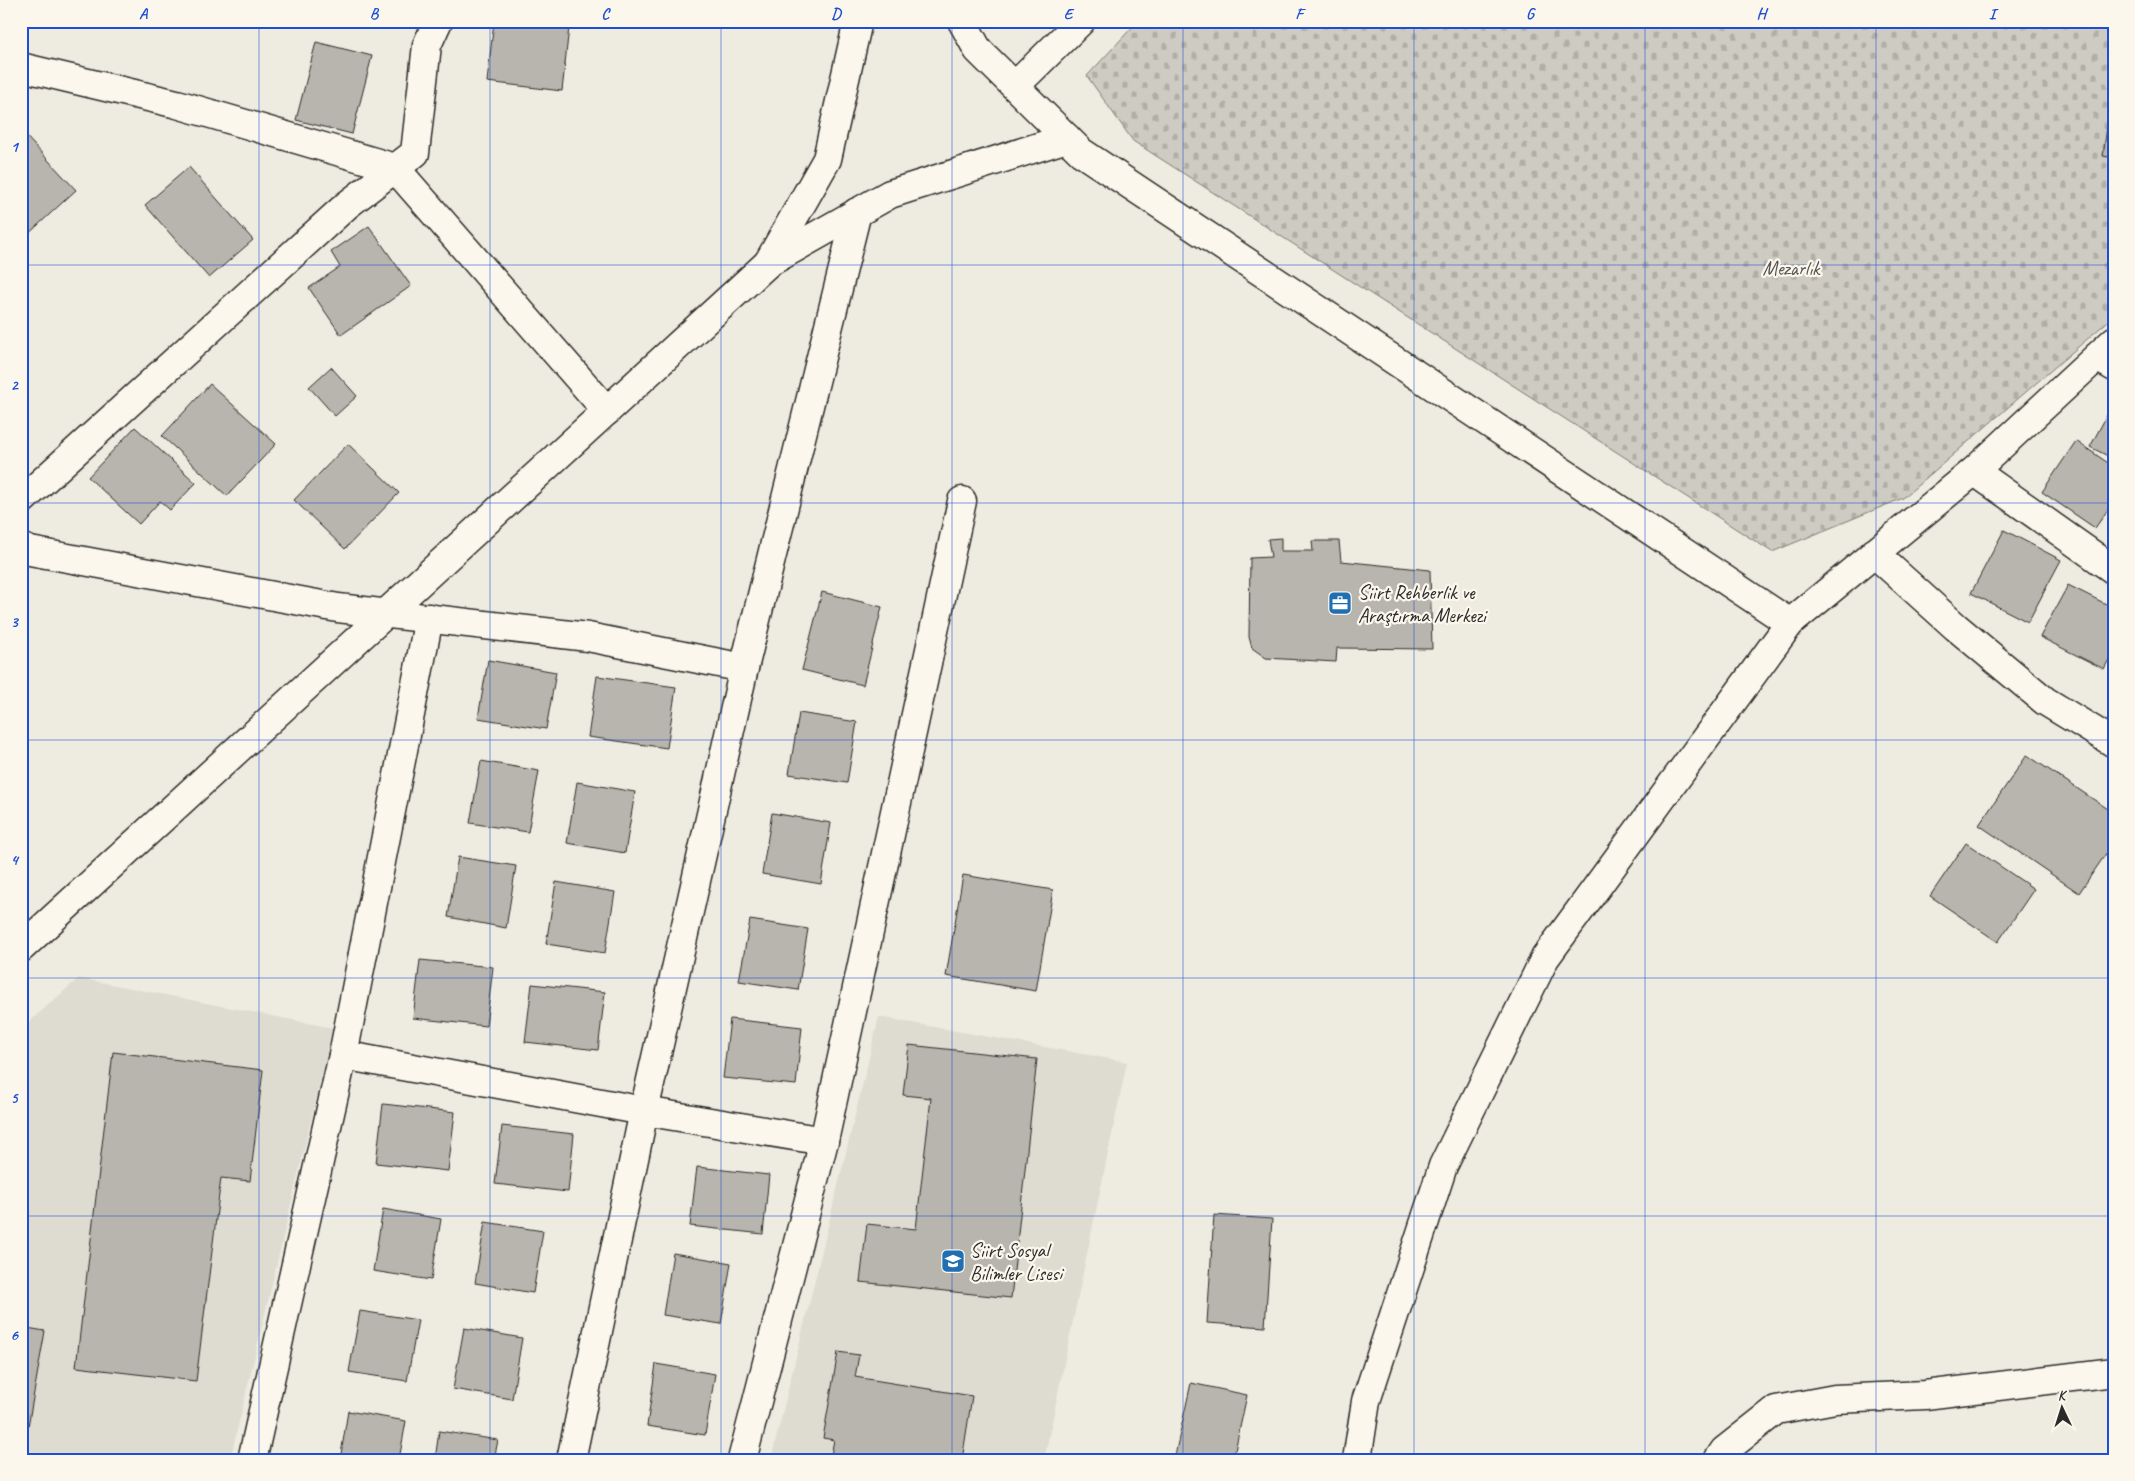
<svg xmlns="http://www.w3.org/2000/svg" width="2135" height="1481" viewBox="0 0 2135 1481" font-family="Caveat,sans-serif">
<style>
.built{fill:#dedbd1}
.cemetery{fill:url(#cemetery-stones);stroke:#7c7b76}
.building{fill:#b8b5ae;stroke:#2b2b2b}
.lines{fill:none;stroke-linecap:round;stroke-linejoin:round}
.street-casing{stroke:#2b2b2b;stroke-width:31}
.secondary-casing{stroke:#2b2b2b;stroke-width:31}
.street{stroke:#fbf7ec;stroke-width:28}
.secondary{stroke:#fbf7ec;stroke-width:28}
.grid{fill:none;stroke:#1d4ed8;stroke-width:1;stroke-opacity:0.55}
.labels{text-anchor:middle;dominant-baseline:central;stroke-width:4.5;stroke-linejoin:round;paint-order:stroke}
.park-label{font-size:20px;fill:#545351;stroke:#fbf7ec}
.poi-label{font-size:20px;fill:#2b2b2b;stroke:#fbf7ec;text-anchor:start}
.neatline{fill:none;stroke:#1d4ed8;stroke-width:2}
.grid-label{font-size:16px;text-anchor:middle;font-weight:bold;fill:#1d4ed8}
</style>
<defs>
<pattern id="cemetery-stones" width="16" height="16" patternUnits="userSpaceOnUse" patternTransform="scale(1.25)"><rect width="16" height="16" fill="#cecbc2"/><path d="M2 7V4a2 2 0 0 1 4 0v3zM10 15v-3a2 2 0 0 1 4 0v3z" fill="#b1aea7"/></pattern>
</defs>
<rect width="100%" height="100%" fill="#eeebe0"/>
<filter id="ink" filterUnits="userSpaceOnUse"><feTurbulence type="fractalNoise" baseFrequency=".02" numOctaves="2"/><feDisplacementMap in="SourceGraphic" scale="10" xChannelSelector="R" yChannelSelector="G"/><feConvolveMatrix kernelMatrix="1 2 1 2 8 2 1 2 1" color-interpolation-filters="sRGB"/></filter>
<g filter="url(#ink)">
<g class="built">
<polygon points="79,978 333,1028 230,1460 21,1460 21,1029"/>
<polygon points="879,1017 1127,1062 1044,1460 771,1460"/>
</g>
<polygon class="cemetery" points="1138,21 2114,21 2114,316 1903,498 1772,552 1133,141 1087,76"/>
<g class="building">
<polygon points="494,21 517,21 569,27 562,91 487,82"/>
<polygon points="316,42 372,56 352,134 296,120"/>
<polygon points="2112,90 2114,90 2114,158 2103,156"/>
<polygon points="21,131 76,190 25,237 21,233"/>
<polygon points="189,167 253,240 209,278 145,205"/>
<polygon points="369,226 411,286 341,335 309,288 340,267 331,252"/>
<polygon points="331,367 357,396 335,416 309,387"/>
<polygon points="210,384 276,444 227,496 162,436"/>
<polygon points="2114,402 2114,459 2090,447"/>
<polygon points="135,427 196,483 170,510 160,501 139,524 88,477"/>
<polygon points="2076,441 2114,467 2114,501 2095,528 2042,492"/>
<polygon points="348,444 399,493 345,549 294,500"/>
<polygon points="2004,530 2061,560 2028,622 1971,593"/>
<polygon points="1281,538 1281,551 1313,551 1312,541 1339,541 1341,561 1430,570 1432,649 1337,648 1336,662 1266,658 1252,648 1249,637 1250,558 1271,557 1268,539"/>
<polygon points="2068,585 2114,608 2114,650 2104,669 2040,637"/>
<polygon points="822,592 882,607 863,685 802,670"/>
<polygon points="488,660 556,672 546,729 478,718"/>
<polygon points="597,676 676,687 667,748 588,737"/>
<polygon points="799,713 857,722 847,783 789,774"/>
<polygon points="2027,755 2114,813 2114,842 2079,893 1979,825"/>
<polygon points="481,761 539,771 528,832 470,823"/>
<polygon points="577,782 635,792 625,853 567,843"/>
<polygon points="772,813 831,823 821,884 762,874"/>
<polygon points="1966,843 2034,889 1998,942 1930,896"/>
<polygon points="458,857 516,866 506,928 448,917"/>
<polygon points="963,875 1053,890 1036,991 946,976"/>
<polygon points="556,882 615,892 605,953 546,944"/>
<polygon points="750,920 808,929 798,990 739,981"/>
<polygon points="420,960 493,967 486,1026 413,1018"/>
<polygon points="532,984 605,992 598,1050 525,1042"/>
<polygon points="730,1019 802,1027 796,1085 723,1078"/>
<polygon points="909,1045 1037,1059 1011,1298 860,1282 867,1224 916,1229 931,1098 903,1095"/>
<polygon points="113,1052 263,1070 250,1181 221,1178 196,1381 76,1367"/>
<polygon points="383,1104 455,1112 448,1171 376,1163"/>
<polygon points="502,1126 574,1134 568,1192 495,1184"/>
<polygon points="697,1167 769,1175 763,1234 690,1226"/>
<polygon points="383,1209 441,1219 431,1280 373,1271"/>
<polygon points="1214,1215 1272,1219 1265,1327 1207,1323"/>
<polygon points="485,1222 543,1231 533,1293 475,1283"/>
<polygon points="673,1253 731,1263 721,1324 663,1315"/>
<polygon points="360,1311 418,1320 407,1381 349,1372"/>
<polygon points="21,1327 45,1331 22,1460 21,1460"/>
<polygon points="464,1328 522,1338 512,1399 453,1389"/>
<polygon points="838,1352 859,1355 855,1377 972,1396 962,1460 830,1460 834,1440 823,1438"/>
<polygon points="656,1364 715,1374 705,1435 647,1426"/>
<polygon points="1191,1383 1247,1395 1233,1460 1174,1460"/>
<polygon points="348,1411 406,1421 399,1460 340,1460"/>
<polygon points="439,1431 498,1440 494,1460 435,1460"/>
</g>
<g class="lines">
<g class="street-casing">
<g id="street">
<polyline points="962,21 978,50 1081,152 1790,623"/>
<polyline points="21,67 177,104 395,168 607,411"/>
<polyline points="1015,86 1081,21"/>
<polyline points="2097,357 2114,367"/>
<polyline points="1974,471 2114,570"/>
<polyline points="21,501 347,205 415,153 427,45 438,21"/>
<polyline points="21,547 30,551 338,608 588,637 744,668"/>
<polyline points="1874,553 1956,627 2045,701 2114,743"/>
<polyline points="343,1055 644,1111 824,1141"/>
<polyline points="252,1460 343,1055 429,618"/>
<polyline points="571,1460 644,1111 744,668 857,212"/>
<polyline points="742,1460 824,1141 962,501"/>
<polyline points="1718,1460 1724,1451 1776,1410 1835,1399 1925,1395 2114,1372"/>
</g>
</g>
<g class="secondary-casing">
<g id="secondary">
<polyline points="858,21 827,159 768,263 890,194 1067,138"/>
<polyline points="21,948 768,263"/>
<polyline points="1357,1460 1366,1401 1443,1166 1545,958 1790,623 1974,471 2114,341"/>
</g>
</g>
<use href="#street" class="street"/>
<use href="#secondary" class="secondary"/>
</g>
</g>
<path class="grid" d="M259 21V1460M490 21V1460M721 21V1460M952 21V1460M1183 21V1460M1414 21V1460M1645 21V1460M1876 21V1460M21 265H2114M21 503H2114M21 740H2114M21 978H2114M21 1216H2114"/>
<defs>
<g id="office-square" transform="scale(1.25)"><rect x="-9" y="-9" width="18" height="18" rx="4" fill="#1f6fb2" stroke="#fbf7ec"/><path d="M-6-3h4V-5.5h4V-3h4V5H-6ZM-1-4.5V-3h2v-1.5ZM-6 0V1H6V0Z" fill="#fff"/></g>
<g id="school-square" transform="scale(1.25)"><rect x="-9" y="-9" width="18" height="18" rx="4" fill="#1f6fb2" stroke="#fbf7ec"/><path d="M0-5L7-2L0 1L-7-2ZM-4 1L0 2.5L4 1V4Q0 6-4 4Z" fill="#fff"/></g>
</defs>
<g fill-rule="evenodd">
<use href="#office-square" x="1340" y="603"/>
<use href="#school-square" x="953" y="1261"/>
</g>
<g class="labels">
<g class="park-label">
<text x="1791" y="268">Mezarlık</text>
</g>
<g class="poi-label">
<text x="1358" y="592">Siirt Rehberlik ve<tspan x="1358" dy="23">Araştırma Merkezi</tspan></text>
<text x="970" y="1250">Siirt Sosyal<tspan x="970" dy="23">Bilimler Lisesi</tspan></text>
</g>
</g>
<rect width="2135" height="1481" fill="none" stroke="#fbf7ec" stroke-width="55"/>
<g transform="translate(2062 1408) rotate(356)" stroke="#fbf7ec" stroke-width="4" paint-order="stroke">
<path d="M0-4L9 19L0 12L-9 19Z" fill="#2b2b2b"/>
<text y="-8" font-size="14" font-weight="bold" text-anchor="middle" fill="#2b2b2b">K</text>
</g>
<rect x="28" y="28" width="2080" height="1426" class="neatline"/>
<g class="grid-label">
<text x="143" y="19">A</text>
<text x="374" y="19">B</text>
<text x="605" y="19">C</text>
<text x="836" y="19">D</text>
<text x="1068" y="19">E</text>
<text x="1299" y="19">F</text>
<text x="1530" y="19">G</text>
<text x="1761" y="19">H</text>
<text x="1992" y="19">I</text>
<text x="14" y="152">1</text>
<text x="14" y="390">2</text>
<text x="14" y="627">3</text>
<text x="14" y="865">4</text>
<text x="14" y="1103">5</text>
<text x="14" y="1340">6</text>
</g>
</svg>
